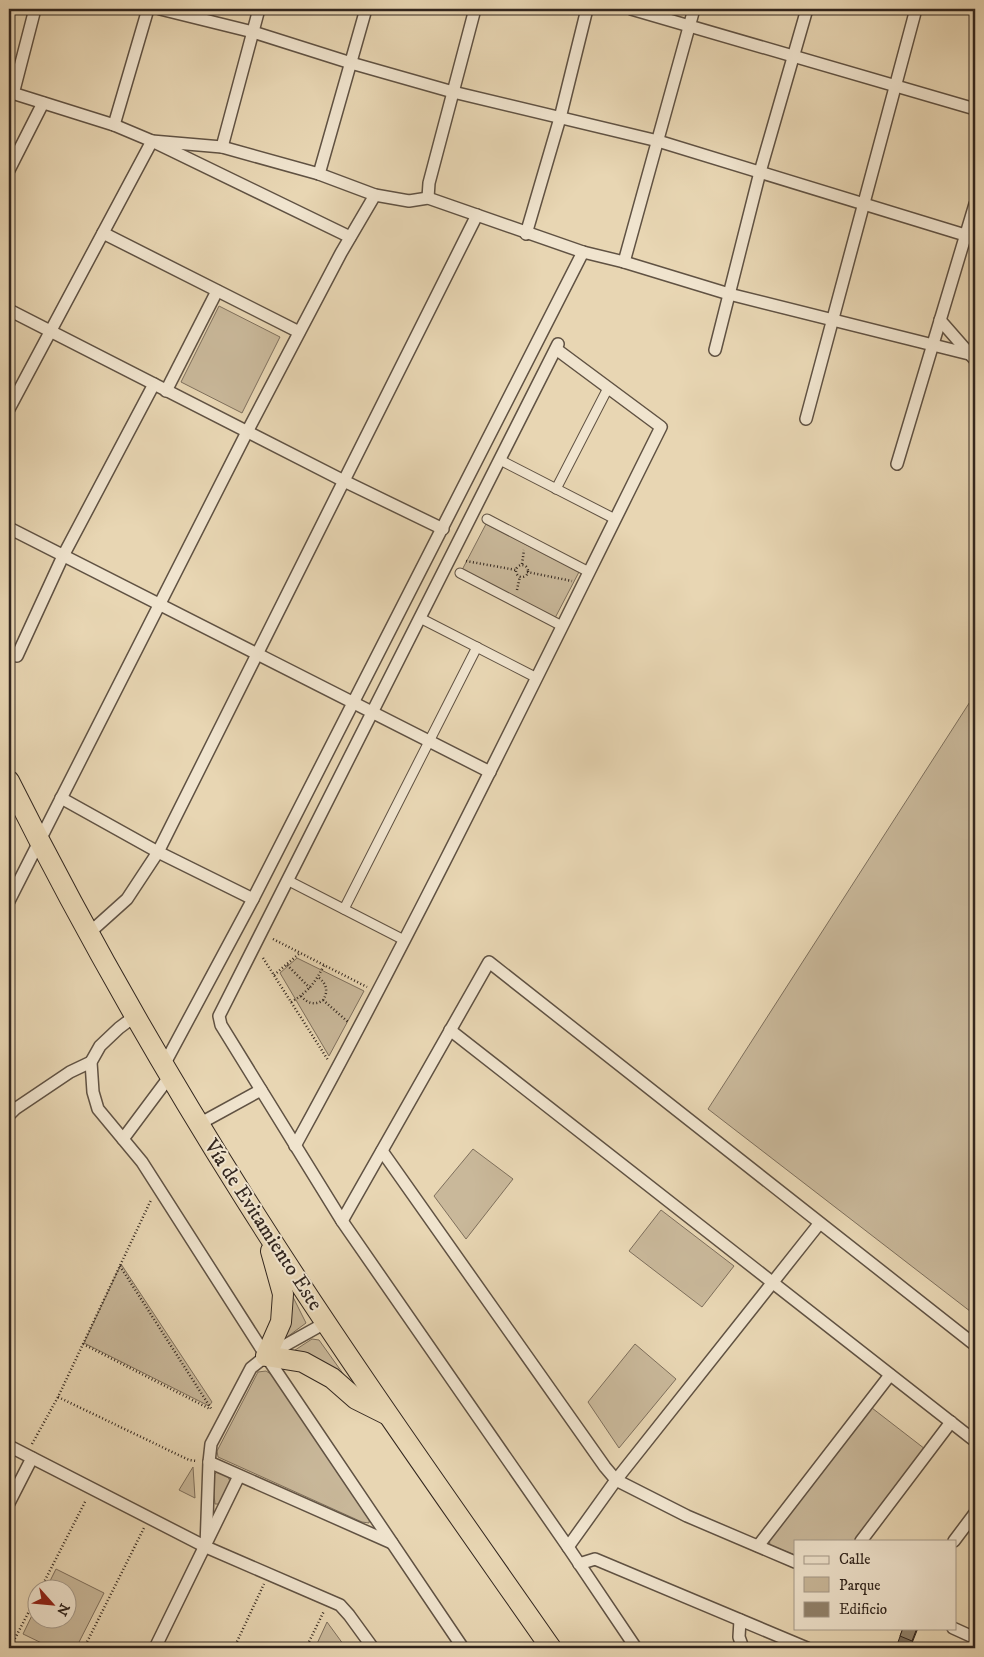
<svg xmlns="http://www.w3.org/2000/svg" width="984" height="1657" viewBox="0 0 984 1657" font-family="'IM FELL DW Pica',serif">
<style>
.green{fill:#c9b89a;stroke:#7e6f5c}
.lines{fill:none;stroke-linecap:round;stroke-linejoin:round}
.pedestrian-casing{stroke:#605243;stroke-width:11}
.minor-casing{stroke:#605243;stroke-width:14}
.trunk-casing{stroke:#32261e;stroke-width:22}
.path{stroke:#32261e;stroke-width:2.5;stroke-dasharray:1 2.5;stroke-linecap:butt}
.pedestrian{stroke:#f0e4ce;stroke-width:9}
.minor{stroke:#f0e4ce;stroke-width:11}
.trunk{stroke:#e8d6b3;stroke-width:20}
.wall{fill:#7d705c;stroke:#32261e}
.building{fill:#91826b;stroke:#32261e}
.labels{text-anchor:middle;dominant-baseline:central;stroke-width:4;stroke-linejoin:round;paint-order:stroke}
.street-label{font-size:21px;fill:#32261e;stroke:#f0e4ce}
</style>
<rect width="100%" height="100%" fill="#e8d6b3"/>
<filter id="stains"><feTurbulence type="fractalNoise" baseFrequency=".004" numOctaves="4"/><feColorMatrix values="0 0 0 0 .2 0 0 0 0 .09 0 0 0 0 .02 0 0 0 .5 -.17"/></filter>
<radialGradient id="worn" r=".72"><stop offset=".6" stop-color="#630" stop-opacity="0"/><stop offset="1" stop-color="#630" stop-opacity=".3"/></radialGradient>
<g class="green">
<polygon points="219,306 280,337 242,413 181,382"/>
<polygon points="486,524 579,572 555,618 462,570"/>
<polygon points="975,694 975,1315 708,1109"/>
<polygon points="297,958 364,991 329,1056 280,973"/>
<polygon points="473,1149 513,1179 466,1239 434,1196"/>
<polygon points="661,1210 734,1266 702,1307 629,1251"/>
<polygon points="121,1264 212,1402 209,1406 84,1343"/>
<polygon points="292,1295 306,1323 283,1340"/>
<polygon points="312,1339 319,1340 344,1375 340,1378 292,1352"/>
<polygon points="635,1344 676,1379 619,1448 588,1402"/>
<polygon points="266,1371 274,1376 370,1516 369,1523 362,1522 218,1457 217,1451 258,1372"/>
<polygon points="872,1408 925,1449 854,1541 795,1541 795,1555 770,1545 769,1538"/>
<polygon points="193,1467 195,1498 179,1490"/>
<polygon points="217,1472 227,1473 230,1482 219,1504 215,1504 212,1477"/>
<polygon points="56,1569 104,1593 76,1648 52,1648 23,1634 37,1605 38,1620 68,1620 68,1590 46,1589"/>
<polygon points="327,1622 346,1648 315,1648"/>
</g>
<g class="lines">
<g class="pedestrian-casing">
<g id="pedestrian">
<polyline points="500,460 615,519"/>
<polyline points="556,489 608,388"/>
<polyline points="487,519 589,572"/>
<polyline points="460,573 562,626"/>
<polyline points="420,618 537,678"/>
<polyline points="287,880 404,940"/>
<polyline points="344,909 477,647"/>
</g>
</g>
<g class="minor-casing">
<g id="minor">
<polyline points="160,9 253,32 351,63 453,92 658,141 965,235"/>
<polyline points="631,9 975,109"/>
<polyline points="9,92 114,125 152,141 350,237"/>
<polyline points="13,94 35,9"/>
<polyline points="114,125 148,9"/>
<polyline points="222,147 259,9"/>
<polyline points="9,170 43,103"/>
<polyline points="319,174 366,9"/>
<polyline points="428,198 429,183 475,9"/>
<polyline points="103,233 299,332"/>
<polyline points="526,234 560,118 587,9"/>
<polyline points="624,262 694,9"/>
<polyline points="9,310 344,481 443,529"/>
<polyline points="940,320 975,360"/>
<polyline points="558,344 219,1016 221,1025 342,1221 568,1547 636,1648"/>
<polyline points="715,350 760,172 807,9"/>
<polyline points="166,391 217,291"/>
<polyline points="9,409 152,141 222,147 319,174 375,195 409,201 428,198 583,252 624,262 729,294 969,354 975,348"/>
<polyline points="806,419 916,9"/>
<polyline points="897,464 975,204"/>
<polyline points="9,528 490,772"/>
<polyline points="17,656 63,556 154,384"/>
<polyline points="61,798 158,852 253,899"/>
<polyline points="9,901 247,432 341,253 375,195"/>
<polyline points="88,934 127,899 158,852 477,215"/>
<polyline points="135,1016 119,1028 100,1046 91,1062 93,1092 98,1109 142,1162 266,1356 463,1648"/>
<path d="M450 1030C626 1167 800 1305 975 1441"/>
<polyline points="164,1065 253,899 583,252"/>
<polyline points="9,1115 15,1109 70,1072 91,1062"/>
<polyline points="199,1124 261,1090"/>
<polyline points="123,1139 170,1076"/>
<path d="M295 1146C424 911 541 668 661 427L556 349"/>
<polyline points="382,1151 605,1467 616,1480 687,1516 795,1562"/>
<polyline points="342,1221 489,962 975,1345"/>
<polyline points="9,1446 206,1547 340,1605 349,1615 373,1648"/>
<polyline points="209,1462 392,1543"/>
<polyline points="9,1503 32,1458"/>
<polyline points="861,1541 951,1422"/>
<polyline points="954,1541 975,1513"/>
<polyline points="758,1546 890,1375"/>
<polyline points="206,1547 209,1462 211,1444 251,1368 266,1356 325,1323"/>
<polyline points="568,1547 616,1480 819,1224"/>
<polyline points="579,1564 595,1559 807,1648"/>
<polyline points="740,1620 739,1637 743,1648"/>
<polyline points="953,1628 975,1638"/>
<polyline points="155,1648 239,1476"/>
</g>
</g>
<g class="trunk-casing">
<g id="trunk">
<path d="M9 781C80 923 159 1062 244 1197 341 1351 447 1499 551 1648"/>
<polyline points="271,1251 283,1294 281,1322 266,1356 303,1362 332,1378 356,1399 386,1414"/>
</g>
</g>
<g class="path">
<polyline points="466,561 516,570"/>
<polyline points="522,564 524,550"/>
<circle cx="522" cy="571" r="6"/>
<polyline points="527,572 572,581"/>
<polyline points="517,590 520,576"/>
<polyline points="273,939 367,987"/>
<polyline points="263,958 328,1060"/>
<polyline points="287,965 310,988"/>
<polyline points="274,975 300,953"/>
<path d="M301 996C307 1003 315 1006 323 1000 329 991 326 983 318 977"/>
<polyline points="323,1000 348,1022"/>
<path d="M291 1002C307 993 316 982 324 965"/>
<polyline points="120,1266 212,1410"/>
<polyline points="83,1344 210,1409"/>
<polyline points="58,1397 189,1460 197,1461"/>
<polyline points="32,1444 58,1397 151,1200"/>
<polyline points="40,1590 86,1500"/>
<polyline points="10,1648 38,1594"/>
<polyline points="84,1648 144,1528"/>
<polyline points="234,1648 264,1584"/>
<polyline points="306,1648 324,1611"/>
</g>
<use href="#pedestrian" class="pedestrian"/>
<use href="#minor" class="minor"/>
<use href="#trunk" class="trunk"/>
</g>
<polygon class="wall" points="903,1628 918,1628 910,1648 905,1648 897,1645"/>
<polygon class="building" points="903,1628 917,1628 912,1641 900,1636"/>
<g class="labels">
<g class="street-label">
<text transform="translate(263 1225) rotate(57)">Vía de Evitamiento Este</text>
</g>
</g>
<rect width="984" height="1657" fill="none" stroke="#e8d6b3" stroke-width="30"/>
<rect x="10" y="10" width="964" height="1637" fill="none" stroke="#32261e" stroke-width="2.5"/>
<rect x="15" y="15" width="954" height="1627" fill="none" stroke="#32261e"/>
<rect x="794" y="1540" width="162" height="90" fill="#f0e4ce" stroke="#a49888"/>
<rect x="804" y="1556" width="25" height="8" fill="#f0e4ce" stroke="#a49888"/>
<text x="839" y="1564" font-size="15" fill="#32261e">Calle</text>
<rect x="804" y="1577" width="25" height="15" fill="#c9b89a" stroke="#a49888"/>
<text x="839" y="1590" font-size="15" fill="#32261e">Parque</text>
<rect x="804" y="1602" width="25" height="15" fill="#91826b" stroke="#a49888"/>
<text x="839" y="1614" font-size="15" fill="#32261e">Edificio</text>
<g transform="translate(52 1604) rotate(117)"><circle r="24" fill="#f0e4ce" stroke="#a49888"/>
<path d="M0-4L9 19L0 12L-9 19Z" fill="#8f2418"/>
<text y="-8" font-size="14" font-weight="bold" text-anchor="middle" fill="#32261e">N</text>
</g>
<rect width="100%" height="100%" filter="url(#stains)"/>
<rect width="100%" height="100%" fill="url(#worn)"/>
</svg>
